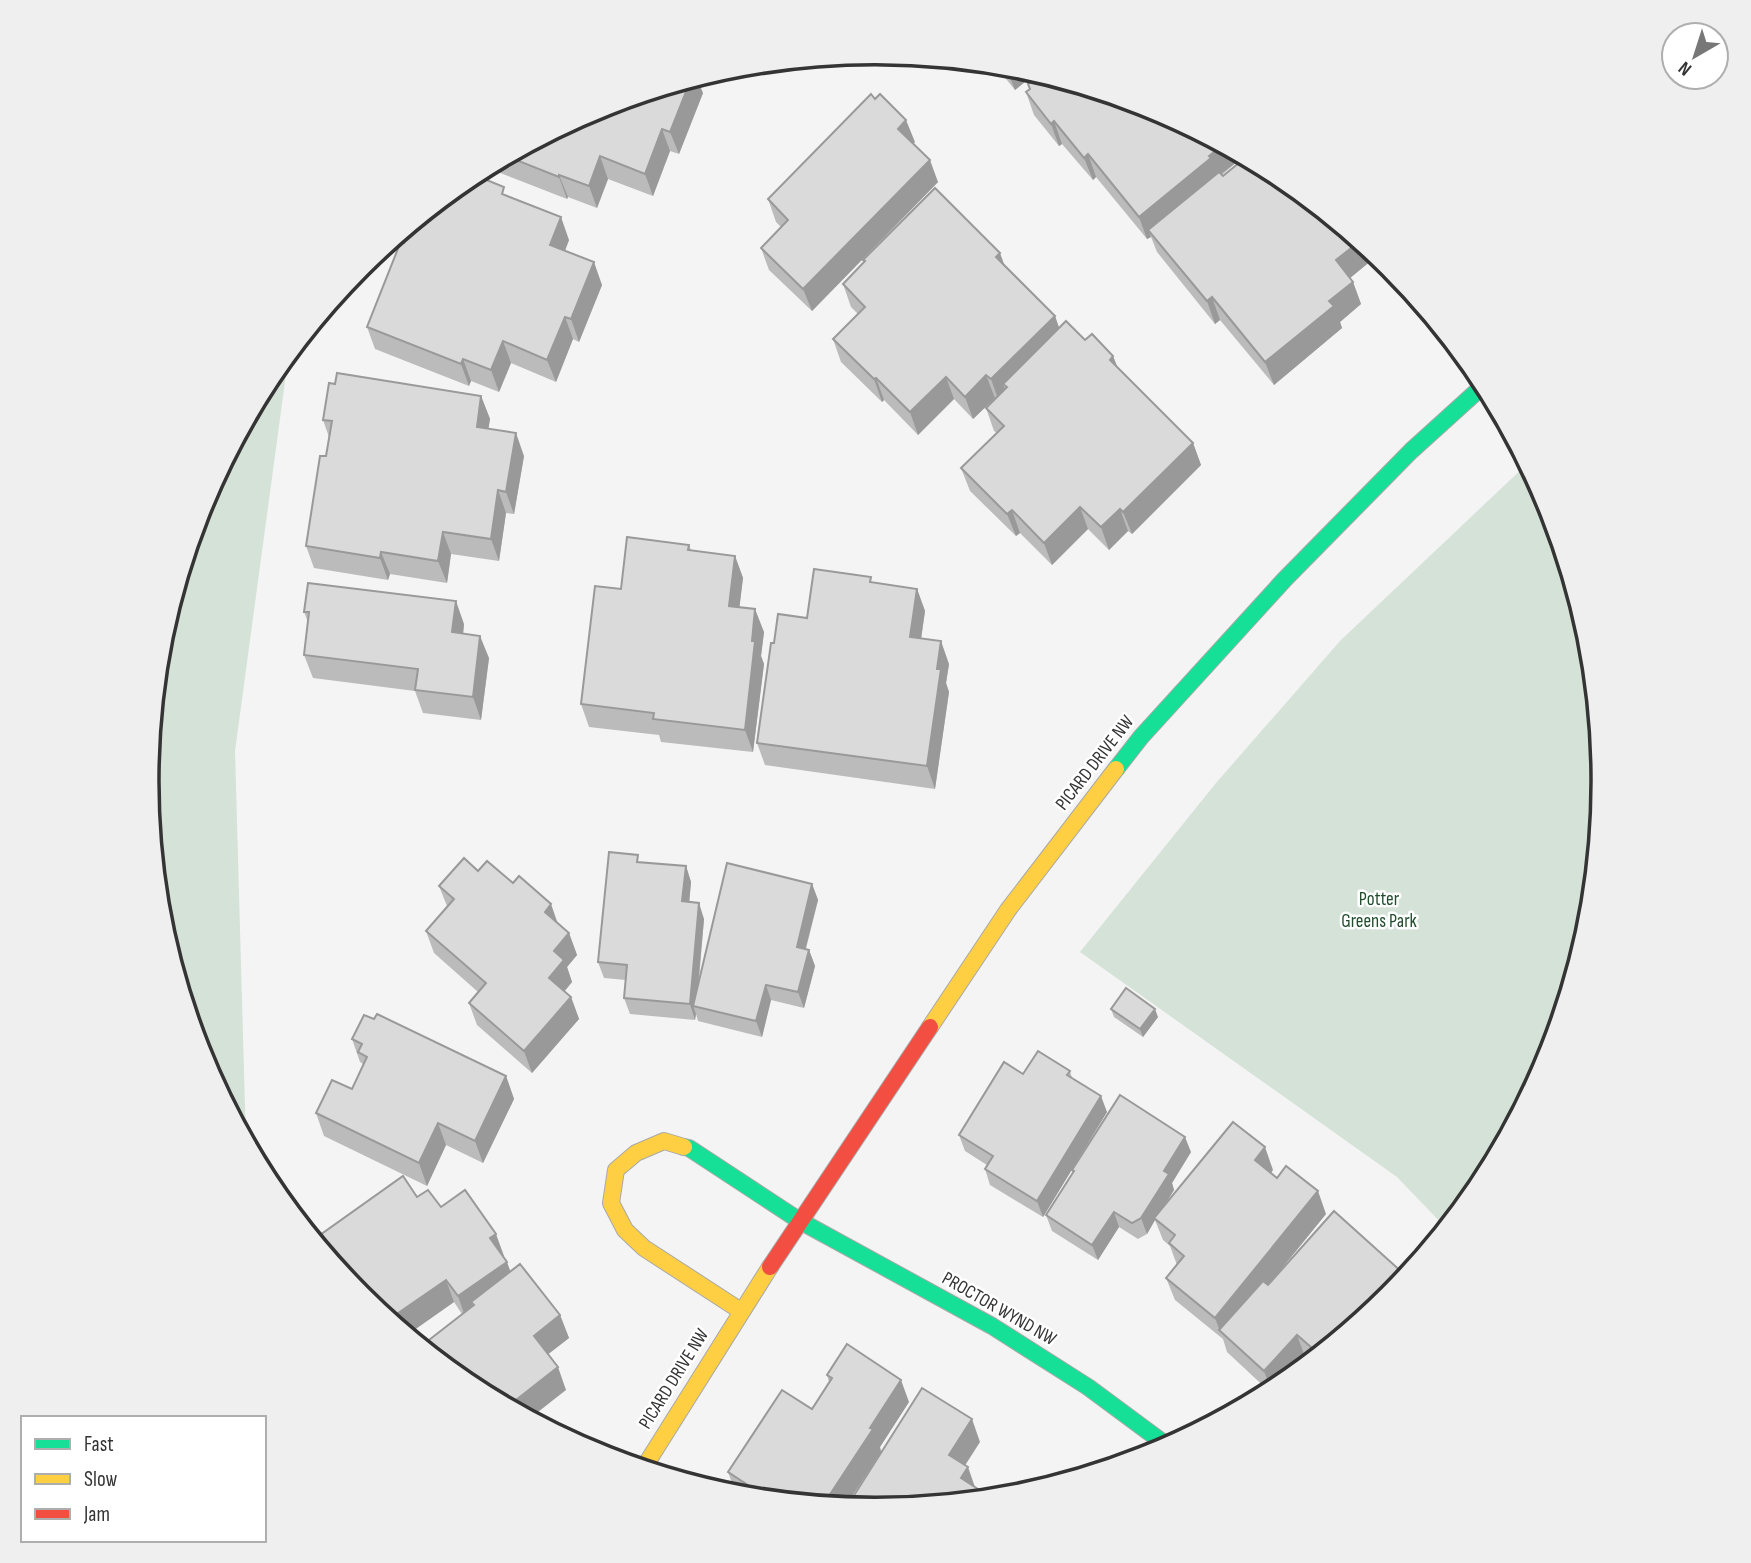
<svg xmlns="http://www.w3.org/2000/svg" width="1751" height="1563" viewBox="0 0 1751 1563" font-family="'Sofia Sans Condensed',sans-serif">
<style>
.green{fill:#d4e2d7}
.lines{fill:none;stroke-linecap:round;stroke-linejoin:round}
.fast-casing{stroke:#a8a8a8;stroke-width:18}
.slow-casing{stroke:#a8a8a8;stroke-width:18}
.jam-casing{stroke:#a8a8a8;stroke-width:18}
.fast{stroke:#16e098;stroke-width:16}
.slow{stroke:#ffcf43;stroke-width:16}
.jam{stroke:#f24e42;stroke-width:16}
.wall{fill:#bbb}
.shaded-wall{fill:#999}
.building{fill:#dadada;stroke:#999;stroke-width:2}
.labels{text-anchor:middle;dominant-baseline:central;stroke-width:5;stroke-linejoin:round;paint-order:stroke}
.street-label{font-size:19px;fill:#343435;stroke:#fff}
.park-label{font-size:19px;fill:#214d2d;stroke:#fff}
.rim{fill:none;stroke:#343435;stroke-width:3.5}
</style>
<rect width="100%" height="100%" fill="#f4f4f5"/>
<g class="green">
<polygon points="289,352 235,751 246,1142 202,1060 160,923 147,781 161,639 202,502 270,376"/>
<polygon points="1528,463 1549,503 1591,640 1604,782 1590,924 1549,1061 1481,1187 1447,1229 1397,1177 1080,952 1216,783 1340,641"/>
</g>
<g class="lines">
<g class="fast-casing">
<g id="fast">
<polyline points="1116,769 1141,737 1285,579 1411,451 1485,384"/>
<polyline points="684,1147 689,1148 800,1221 992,1326 1088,1387 1169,1447"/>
</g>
</g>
<g class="slow-casing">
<g id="slow">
<polyline points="930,1027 1008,910 1116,769"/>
<polyline points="684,1147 664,1141 636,1153 616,1170 611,1203 625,1230 644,1248 741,1311"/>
<polyline points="643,1469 770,1267"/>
</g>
</g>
<g class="jam-casing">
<polyline id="jam" points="770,1267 930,1027"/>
</g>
<use href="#fast" class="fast"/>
<use href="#slow" class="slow"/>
<use href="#jam" class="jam"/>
</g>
<g class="wall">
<polygon points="994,64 1018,67 1037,72 1015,90"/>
<polygon points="1028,84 1155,108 1234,150 1238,161 1222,175 1223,176 1262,179 1281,176 1378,255 1350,278 1353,282 1361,304 1340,322 1342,328 1274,385 1220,320 1215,324 1157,252 1151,237 1147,239 1096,177 1093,180 1062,144 1059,146 1034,115 1026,92 1030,89"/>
<polygon points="703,93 679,154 670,151 653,196 608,179 597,208 568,197 567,199 485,167 597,108"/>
<polygon points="915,142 913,144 938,182 812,311 769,270 761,248 781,227 776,222 768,199"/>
<polygon points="507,196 569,240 565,251 602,285 579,342 573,339 556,382 511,363 499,392 471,381 469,386 375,349 367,327 404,243"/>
<polygon points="863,260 1005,267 1055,316 1059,328 1085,340 1113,356 1118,368 1193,443 1201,465 1132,534 1128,531 1109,550 1088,529 1052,565 1020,533 1016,536 970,491 961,468 997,433 994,431 986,408 995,399 995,398 973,419 954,399 918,435 884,400 882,402 841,362 833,339 858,314 851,307 843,284 864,262"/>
<polygon points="335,384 481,396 490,419 488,429 524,456 514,514 506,513 499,561 451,554 447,583 390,574 388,580 314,568 306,546 326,456 329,437 323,420"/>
<polygon points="689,545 691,550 735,556 743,578 739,607 764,632 761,656 764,664 753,752 661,742 659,735 589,727 581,704 621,589"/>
<polygon points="873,582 917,589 925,611 921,639 949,664 946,683 949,692 935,789 765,765 757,743 774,643 807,618"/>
<polygon points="304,612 464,624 463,634 489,658 481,720 423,713 415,691 313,678 304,655 308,622"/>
<polygon points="640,862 686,866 691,882 689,902 704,919 699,980 812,884 818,900 806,949 809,950 815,966 804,1008 771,1000 762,1037 698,1021 696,1014 695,1020 630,1014 624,998 626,980 604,978 598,962"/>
<polygon points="478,871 558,923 569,933 577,955 567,967 572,982 564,992 571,997 579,1019 532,1073 477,1025 469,1003 478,992 434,953 426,931 447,906 439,886"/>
<polygon points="1111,1009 1158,1017 1143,1037 1114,1017"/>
<polygon points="352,1039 506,1076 514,1099 483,1163 446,1145 427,1186 324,1136 316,1113 352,1089 363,1066 362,1063 360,1062"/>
<polygon points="1070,1071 1072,1078 1107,1112 1043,1217 990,1185 985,1169 987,1165 965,1151 959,1135"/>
<polygon points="1191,1152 1172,1183 1174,1190 1164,1206 1273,1170 1271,1173 1326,1214 1273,1279 1391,1297 1311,1362 1305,1357 1275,1391 1271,1393 1227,1352 1223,1339 1175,1300 1166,1278 1177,1265 1170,1246 1163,1240 1155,1220 1147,1234 1138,1239 1119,1227 1098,1260 1052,1231 1046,1215 1073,1172 1072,1170"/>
<polygon points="441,1207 504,1256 503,1257 510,1271 560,1315 569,1338 548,1354 566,1390 462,1314 454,1302 407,1335 360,1297"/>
<polygon points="827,1375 909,1402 880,1447 881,1452 845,1507 741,1497 736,1494 728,1472 812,1409 829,1382"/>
</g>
<g class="shaded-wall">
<polygon points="1009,66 1018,67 1037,72 1015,90 1006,68"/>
<polygon points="697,78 703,93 679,154 670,132 691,79"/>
<polygon points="906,120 915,142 906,151 898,129"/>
<polygon points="1054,121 1062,144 1059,146 1051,124"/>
<polygon points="662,129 670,151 653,196 645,174"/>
<polygon points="1223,145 1234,150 1238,161 1148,230 1151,237 1147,239 1139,217"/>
<polygon points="1088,154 1096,177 1093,180 1084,158"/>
<polygon points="600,156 608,179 597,208 589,186"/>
<polygon points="930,160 938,182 812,311 803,289"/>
<polygon points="559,175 568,197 567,199 559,177"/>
<polygon points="561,217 569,240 558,268 550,245"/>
<polygon points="1360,241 1378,255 1344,283 1336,260"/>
<polygon points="1000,253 1008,275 996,257"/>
<polygon points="594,262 602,285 579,342 571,319"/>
<polygon points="1353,282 1361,304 1340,322 1342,328 1274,385 1265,362 1329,301"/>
<polygon points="1212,297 1220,320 1215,324 1207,301"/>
<polygon points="1055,316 1063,339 1007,387 1003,384 1007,395 999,402 991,379"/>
<polygon points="565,317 573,339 556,382 547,360"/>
<polygon points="503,341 511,363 499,392 491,370"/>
<polygon points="1113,356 1121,378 1110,360"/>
<polygon points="463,359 471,381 469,386 461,364"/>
<polygon points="986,375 995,398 973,419 965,397"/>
<polygon points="946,377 954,399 918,435 910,412"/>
<polygon points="876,378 884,400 882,402 874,379"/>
<polygon points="481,396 490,419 485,450 477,427"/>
<polygon points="516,433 524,456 514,514 506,492"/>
<polygon points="1193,443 1201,465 1132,534 1123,512"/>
<polygon points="498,490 506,513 499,561 491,539"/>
<polygon points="1080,507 1088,529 1052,565 1044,543"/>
<polygon points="1120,509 1128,531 1109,550 1101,527"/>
<polygon points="1012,510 1020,533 1016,536 1007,514"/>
<polygon points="443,532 451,554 447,583 438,561"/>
<polygon points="381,552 390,574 388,580 380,558"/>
<polygon points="735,556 743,578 737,628 729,606"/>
<polygon points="917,589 925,611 918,660 910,637"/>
<polygon points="456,601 464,624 461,655 452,632"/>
<polygon points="755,609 764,632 761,656 764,664 753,752 745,730"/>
<polygon points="480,636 489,658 481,720 473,697"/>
<polygon points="941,641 949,664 946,683 949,692 935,789 927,766 937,669"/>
<polygon points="686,866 691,882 688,917 682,901"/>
<polygon points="812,884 818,900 802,962 797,947"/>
<polygon points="699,903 704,919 696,1007 693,1006 696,1014 695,1020 690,1004"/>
<polygon points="551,904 559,927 545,912"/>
<polygon points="569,933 577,955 567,967 572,982 557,1000 549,978 554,951"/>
<polygon points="809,950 815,966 804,1008 798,992"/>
<polygon points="766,985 771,1000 762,1037 756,1021"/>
<polygon points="571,997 579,1019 532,1073 524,1051"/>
<polygon points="1155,1009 1158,1017 1143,1037 1140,1029"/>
<polygon points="506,1076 514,1099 483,1163 475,1141"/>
<polygon points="1101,1096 1107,1112 1043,1217 1037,1201"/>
<polygon points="438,1123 446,1145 427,1186 419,1163"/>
<polygon points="1185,1137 1191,1152 1172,1183 1174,1190 1156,1219 1154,1218 1155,1220 1147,1234 1141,1218 1164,1171"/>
<polygon points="1265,1147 1273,1170 1263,1182 1255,1160"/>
<polygon points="1318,1191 1326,1214 1226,1337 1220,1331 1215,1318"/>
<polygon points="1114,1212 1119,1227 1098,1260 1092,1245"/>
<polygon points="496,1234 504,1256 498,1260 490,1238"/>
<polygon points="507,1262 515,1284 474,1305 471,1302 475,1312 466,1319 458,1296"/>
<polygon points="1404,1274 1406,1279 1391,1297 1361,1322"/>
<polygon points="446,1280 454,1302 407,1335 388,1320"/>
<polygon points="560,1315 569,1338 542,1359 534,1336"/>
<polygon points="1297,1335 1305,1357 1275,1391 1272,1392 1264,1371"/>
<polygon points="558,1367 566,1390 529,1419 507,1407"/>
<polygon points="901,1380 909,1402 880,1447 881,1452 845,1507 823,1505 870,1428"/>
<polygon points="972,1419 980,1442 957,1478 949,1455"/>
<polygon points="968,1467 976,1490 961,1478"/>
<polygon points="981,1491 985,1500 975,1501"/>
</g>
<g class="building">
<polygon points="1041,74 1155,108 1223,145 1209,156 1211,158 1139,217 1088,154 1084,158 1054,121 1051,124 1026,92 1030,89 1028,84"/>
<polygon points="691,79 670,132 662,129 645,174 600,156 589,186 559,175 559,177 506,156 597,108"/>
<polygon points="871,94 875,99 880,94 906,120 898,129 930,160 803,289 761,248 788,220 768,199"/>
<polygon points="1245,158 1262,179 1272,171 1281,176 1360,241 1336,260 1353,282 1329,301 1334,306 1265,362 1212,297 1207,301 1148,230 1219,172 1223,176"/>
<polygon points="472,174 504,187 502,194 561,217 550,245 594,262 571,319 565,317 547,360 503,341 491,370 463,359 461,364 367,327 401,241 404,243 412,223"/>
<polygon points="935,188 1000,253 996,257 1055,316 991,379 986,375 965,397 946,377 910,412 876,378 874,379 833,339 865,307 843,284 865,261 863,260"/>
<polygon points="1066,321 1085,340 1092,334 1113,356 1110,360 1193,443 1123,512 1120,509 1101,527 1080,507 1044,543 1012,510 1007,514 961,468 1004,426 986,408 1007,387 1003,384"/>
<polygon points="337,373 481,396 477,427 516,433 506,492 498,490 491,539 443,532 438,561 381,552 380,558 306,546 320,456 326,456 332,421 323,420 329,383 335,384"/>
<polygon points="627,537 689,545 688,550 735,556 729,606 755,609 752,641 755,641 745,730 653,719 654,713 581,704 595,586 621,589"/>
<polygon points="814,569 871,577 870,582 917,589 910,637 941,641 937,669 941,669 927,766 757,743 771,643 774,643 778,614 807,618"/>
<polygon points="308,583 456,601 452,632 480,636 473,697 415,690 418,669 304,655 309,612 304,612"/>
<polygon points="609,852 638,855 637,862 686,866 682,901 699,903 690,1004 624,998 627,965 598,962"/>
<polygon points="464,858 478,871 487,861 513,883 519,876 551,904 545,912 569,933 554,951 564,960 549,978 571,997 524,1051 469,1003 486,983 426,931 454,899 439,886"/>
<polygon points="727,863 812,884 797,947 809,950 798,992 766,985 756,1021 693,1006"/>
<polygon points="1126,988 1155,1009 1140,1029 1111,1009"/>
<polygon points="377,1014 506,1076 475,1141 438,1123 419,1163 316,1113 332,1080 352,1089 367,1057 358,1052 362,1044 352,1039 364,1015 374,1019"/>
<polygon points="1038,1051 1070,1071 1067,1075 1101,1096 1037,1201 985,1169 993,1156 959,1135 1004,1062 1023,1074"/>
<polygon points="1120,1095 1185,1137 1164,1171 1169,1174 1141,1218 1132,1223 1114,1212 1092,1245 1046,1215 1074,1171 1072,1170"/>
<polygon points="1233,1122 1265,1147 1255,1160 1277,1178 1286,1166 1318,1191 1215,1318 1166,1278 1184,1256 1169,1243 1175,1235 1154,1218"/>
<polygon points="403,1176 417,1197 428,1190 441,1207 465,1190 496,1234 490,1238 507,1262 458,1296 446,1280 388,1320 360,1297 313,1240"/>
<polygon points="1334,1211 1404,1274 1361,1322 1320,1355 1297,1335 1264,1371 1219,1330 1263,1281 1268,1285"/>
<polygon points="520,1264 560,1315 534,1336 558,1367 507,1407 470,1387 420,1347 474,1305 471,1302"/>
<polygon points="847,1344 901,1380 870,1428 873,1429 823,1505 761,1499 757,1496 760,1493 728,1472 782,1390 812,1409 832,1378 827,1375"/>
<polygon points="922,1388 972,1419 949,1455 968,1467 961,1478 981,1491 975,1501 875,1510 846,1508"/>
</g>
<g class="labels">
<g class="street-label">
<text transform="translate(1095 763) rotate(-52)">PICARD DRIVE NW</text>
<text transform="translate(999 1309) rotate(30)">PROCTOR WYND NW</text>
<text transform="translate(674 1379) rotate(-58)">PICARD DRIVE NW</text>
</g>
<g class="park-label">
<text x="1379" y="899">Potter<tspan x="1379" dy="22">Greens Park</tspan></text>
</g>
</g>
<path d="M0 0H1751V1563H0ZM159 781a716 716 0 1 1 1432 0a716 716 0 1 1-1432 0Z" fill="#efefef" fill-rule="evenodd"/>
<path class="rim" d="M159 781a716 716 0 1 1 1432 0a716 716 0 1 1-1432 0Z"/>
<rect x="21" y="1416" width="245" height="126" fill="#ffffff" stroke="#aeaeae" stroke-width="2"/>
<rect x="35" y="1439" width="35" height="10" fill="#16e098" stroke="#aeaeae" stroke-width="2"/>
<text x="84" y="1451" font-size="21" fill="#343435">Fast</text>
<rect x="35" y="1474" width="35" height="10" fill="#ffcf43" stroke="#aeaeae" stroke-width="2"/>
<text x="84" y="1486" font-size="21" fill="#343435">Slow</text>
<rect x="35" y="1509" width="35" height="10" fill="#f24e42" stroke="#aeaeae" stroke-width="2"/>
<text x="84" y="1521" font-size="21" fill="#343435">Jam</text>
<g transform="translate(1695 56) rotate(219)"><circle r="33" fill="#ffffff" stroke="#aeaeae" stroke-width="2"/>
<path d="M0-5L12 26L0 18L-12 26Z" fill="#777778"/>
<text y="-10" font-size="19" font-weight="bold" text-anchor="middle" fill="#343435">N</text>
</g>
</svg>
